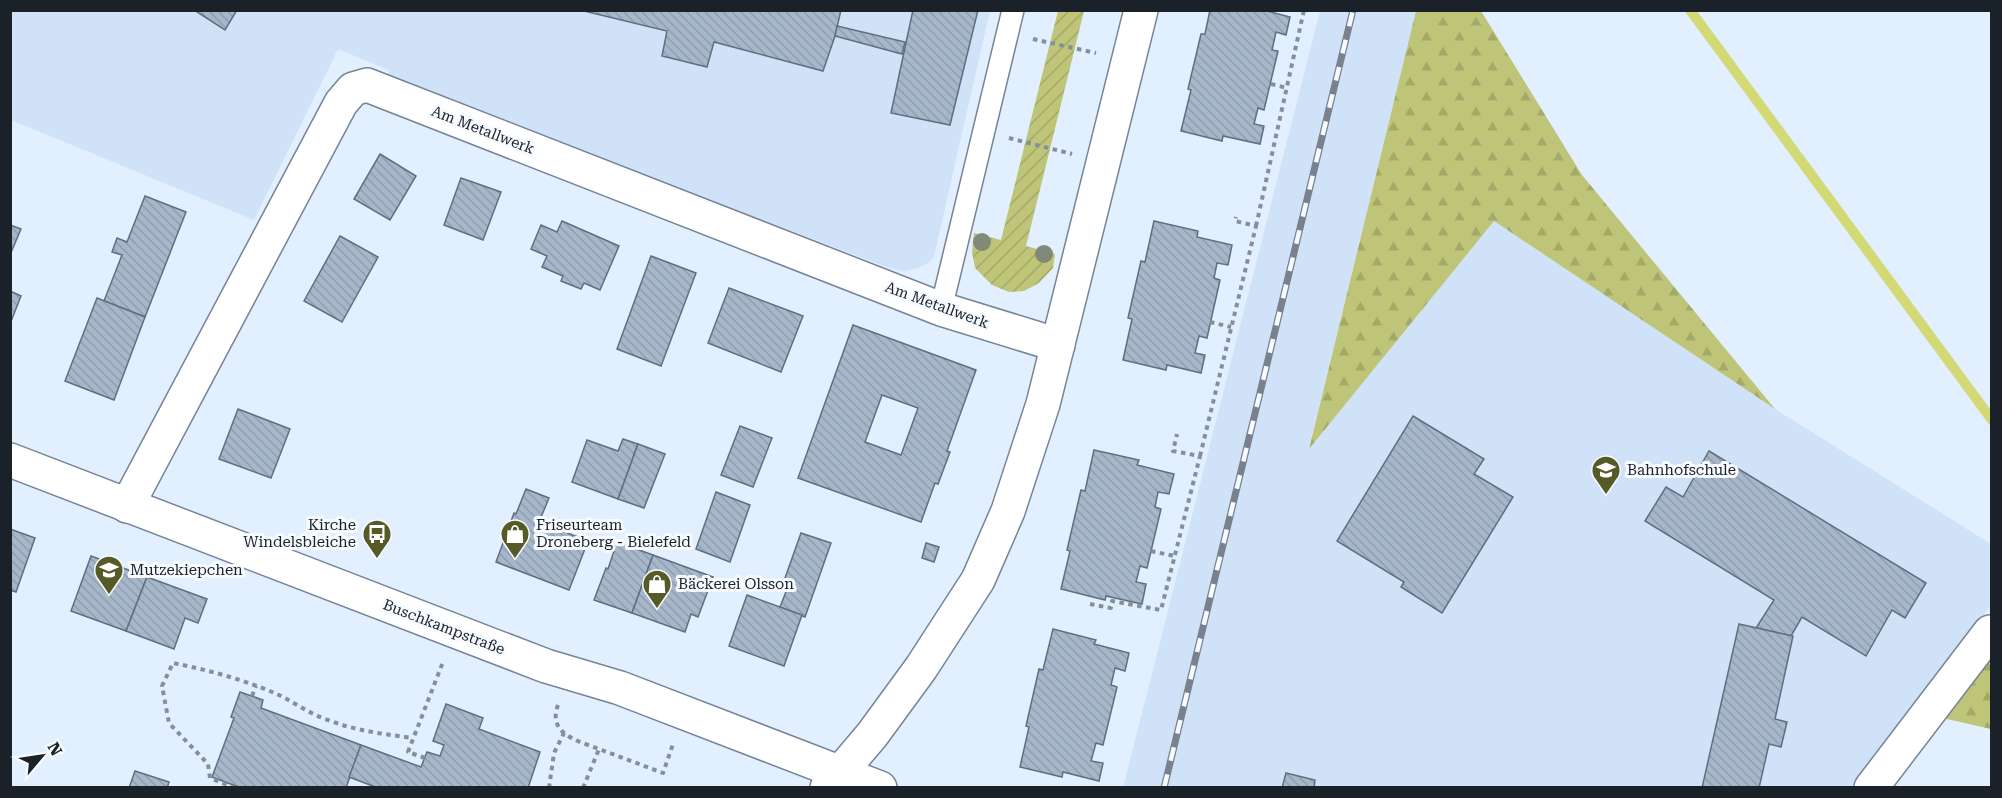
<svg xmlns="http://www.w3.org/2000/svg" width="2002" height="798" viewBox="0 0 2002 798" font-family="'Roboto Serif',serif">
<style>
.built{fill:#d0e2f7}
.forest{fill:url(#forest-firs)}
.garden{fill:url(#garden-furrows)}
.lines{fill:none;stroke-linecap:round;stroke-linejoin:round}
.stream{stroke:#d2d975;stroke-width:10}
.building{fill:url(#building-back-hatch);stroke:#606e80;stroke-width:1.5;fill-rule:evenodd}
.lane-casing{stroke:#758496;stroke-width:24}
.street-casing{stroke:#758496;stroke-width:36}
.secondary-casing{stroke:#758496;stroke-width:36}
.path{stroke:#848f9a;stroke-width:4;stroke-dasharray:4.5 4.5;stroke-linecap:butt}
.lane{stroke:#fff;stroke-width:21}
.street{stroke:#fff;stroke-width:33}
.secondary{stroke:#fff;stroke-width:33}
.rail-casing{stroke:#78818d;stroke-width:7}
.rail{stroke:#f7fbff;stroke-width:4.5;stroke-dasharray:14;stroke-linecap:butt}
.tree{fill:#818978}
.labels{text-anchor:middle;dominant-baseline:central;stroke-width:6;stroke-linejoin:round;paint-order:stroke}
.street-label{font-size:15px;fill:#1b2128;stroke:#f7fbff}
.poi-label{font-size:15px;fill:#1b2128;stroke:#f7fbff;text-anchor:start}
</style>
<defs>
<pattern id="forest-firs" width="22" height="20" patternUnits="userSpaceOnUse" patternTransform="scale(1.5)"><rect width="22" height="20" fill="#bec578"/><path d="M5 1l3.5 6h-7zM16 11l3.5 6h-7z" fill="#a3a968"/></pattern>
<pattern id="garden-furrows" width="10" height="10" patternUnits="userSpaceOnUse" patternTransform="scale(1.5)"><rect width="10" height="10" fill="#bec578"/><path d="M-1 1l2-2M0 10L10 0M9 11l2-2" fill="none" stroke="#a3a968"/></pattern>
<pattern id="building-back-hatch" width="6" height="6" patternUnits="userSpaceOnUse" patternTransform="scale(1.5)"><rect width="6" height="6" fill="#a7b7ca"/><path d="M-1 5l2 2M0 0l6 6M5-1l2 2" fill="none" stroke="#8f9dae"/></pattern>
</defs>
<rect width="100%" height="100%" fill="#e1efff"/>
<g class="built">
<polygon points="10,11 990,11 934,256 930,262 915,269 903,271 889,268 388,76 389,70 338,49 254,220 11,120"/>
<polygon points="1320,11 1416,11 1309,447 1494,221 1775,409 1991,544 1991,605 1860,787 1123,788"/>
</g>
<g class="forest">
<polygon points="1416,11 1481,11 1582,175 1775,409 1494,221 1309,449"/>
<polygon points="1991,648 1991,729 1938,717"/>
</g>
<polygon class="garden" points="1058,11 1084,11 1026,246 1055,254 1053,268 1039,283 1024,291 1009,292 992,285 975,268 972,252 974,233 1001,240"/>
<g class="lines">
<polyline class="stream" points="1690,10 1992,420"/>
</g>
<g class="building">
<polygon points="194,10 237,10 225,30"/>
<polygon points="580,10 841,10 835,36 823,71 714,42 707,67 662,56 667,31"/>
<polygon points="913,10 978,10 950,125 891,113"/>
<polygon points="1210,10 1263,10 1290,17 1286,35 1276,32 1272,50 1278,51 1264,110 1258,108 1254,124 1264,126 1260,144 1223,136 1222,141 1181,131 1191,90 1188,89 1201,34 1205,34"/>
<polygon points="837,26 905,42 902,54 835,36"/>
<polygon points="380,154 416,176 390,220 354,199"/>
<polygon points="461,178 501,192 483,240 444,225"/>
<polygon points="145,196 186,212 145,317 104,301 122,255 112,252 117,238 127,242"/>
<polygon points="562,221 619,246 600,290 584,283 581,289 561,281 563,276 542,267 547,256 531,249 541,225 557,232"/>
<polygon points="1154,221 1198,231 1197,237 1232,245 1228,265 1217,263 1214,278 1220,280 1207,338 1199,336 1195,353 1205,355 1201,373 1167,365 1166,370 1123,360 1132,319 1128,318 1141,261 1145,262"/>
<polygon points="10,225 21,229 10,255"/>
<polygon points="340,236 378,257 342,322 304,301"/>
<polygon points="651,256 696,273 661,366 617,349"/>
<polygon points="729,288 803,316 781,372 708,343"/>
<polygon points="10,291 21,296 10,324"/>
<polygon points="97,298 145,317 114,400 65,381"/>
<path d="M853 325 976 370 947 451 950 452 938 484 935 483 921 522 798 478ZM882 395 918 408 901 455 865 442Z"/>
<polygon points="238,409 290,429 271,478 219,459"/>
<polygon points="1413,416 1484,459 1474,474 1513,497 1442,613 1401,587 1404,582 1337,541"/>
<polygon points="740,426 772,438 753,487 721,475"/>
<polygon points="623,439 638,444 618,499 572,482 587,440 618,451"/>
<polygon points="638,444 665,454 644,508 618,499"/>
<polygon points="1094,450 1139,460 1137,465 1174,474 1169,494 1158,492 1155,507 1161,509 1147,568 1140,566 1136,582 1146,584 1142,604 1106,596 1105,600 1061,589 1070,551 1067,550 1081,490 1085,491"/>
<polygon points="1709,451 1926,583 1905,618 1892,610 1866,656 1802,617 1791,636 1756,628 1774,600 1645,521 1666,487 1683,497"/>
<polygon points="526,489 549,498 539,522 588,541 569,590 496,562 514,513 516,514"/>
<polygon points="716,492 750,505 730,562 696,549"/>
<polygon points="10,529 35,538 16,592 10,590"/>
<polygon points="801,533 831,543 805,617 780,607 789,584 784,581"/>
<polygon points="617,542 653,555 632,613 594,600 606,568 608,569"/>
<polygon points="926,543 939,547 934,562 922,558"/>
<polygon points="653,555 713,577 698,617 691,614 685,632 632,613"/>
<polygon points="91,556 147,577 126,631 71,611"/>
<polygon points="147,577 207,599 198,623 185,618 174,649 126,631"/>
<polygon points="747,595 802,615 784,666 729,646"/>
<polygon points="1739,624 1793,636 1775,719 1787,722 1781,747 1769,744 1759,788 1702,788"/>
<polygon points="1053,629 1096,640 1094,644 1129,653 1125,671 1115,668 1111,685 1117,687 1103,745 1096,743 1091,761 1103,763 1099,781 1063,772 1062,777 1020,767 1029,727 1026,726 1039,669 1043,670"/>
<polygon points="240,692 263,700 261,708 361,745 346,788 241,788 212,777 234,718 231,717"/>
<polygon points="446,704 483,718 479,729 540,752 528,788 378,788 349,777 361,745 421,767 427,752 440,756 444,745 433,741"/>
<polygon points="135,771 169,782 167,788 129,788"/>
<polygon points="1286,773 1315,780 1314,788 1282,788"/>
</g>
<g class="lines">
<g class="lane-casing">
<polyline id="lane" points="941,309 1013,10"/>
</g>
<g class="street-casing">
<g id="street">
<polyline points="127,506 341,103 353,89 367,85 941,309 1058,345"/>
<polyline points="827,788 872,735 921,668 978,580 1008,511 1043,404 1141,10"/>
<polyline points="1871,788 1990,632"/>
</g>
</g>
<g class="secondary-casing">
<polyline id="secondary" points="10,460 546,666 620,688 880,788"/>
</g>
<g class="path">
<polyline points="1033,39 1096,53"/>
<polyline points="1271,84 1287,88"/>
<polyline points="1009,138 1072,154"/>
<polyline points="1256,226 1304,10"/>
<polyline points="1210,322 1231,327"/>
<polyline points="1200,456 1256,226 1235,221 1236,217"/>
<polyline points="1151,551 1174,556"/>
<polyline points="1090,604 1111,608 1112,601 1161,610 1200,456 1173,451 1177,434"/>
<polyline points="252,696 256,686"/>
<path d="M558 705C547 734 578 741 599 749"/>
<polyline points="425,758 408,752 443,662"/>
<path d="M235 788 210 778 208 764 169 723 162 686 173 663C208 670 246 680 279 695 295 703 310 714 328 720 356 731 384 734 413 738"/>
<polyline points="549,788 554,753 564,733"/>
<polyline points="583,788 599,749 663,773 673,744"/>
</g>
<use href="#lane" class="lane"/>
<use href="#street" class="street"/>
<use href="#secondary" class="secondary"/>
<g class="rail-casing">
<polyline id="rail" points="1164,788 1353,10"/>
</g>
<use href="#rail" class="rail"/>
</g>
<g class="tree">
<circle cx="982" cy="242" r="9"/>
<circle cx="1044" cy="254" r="9"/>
</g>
<defs>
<g id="school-pin" transform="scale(1.5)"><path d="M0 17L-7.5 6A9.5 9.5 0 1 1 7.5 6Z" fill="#565a27" stroke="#f7fbff"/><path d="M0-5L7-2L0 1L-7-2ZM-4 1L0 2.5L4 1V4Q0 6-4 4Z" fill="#fff"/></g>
<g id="bus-pin" transform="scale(1.5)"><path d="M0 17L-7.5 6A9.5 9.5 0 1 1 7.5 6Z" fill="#565a27" stroke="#f7fbff"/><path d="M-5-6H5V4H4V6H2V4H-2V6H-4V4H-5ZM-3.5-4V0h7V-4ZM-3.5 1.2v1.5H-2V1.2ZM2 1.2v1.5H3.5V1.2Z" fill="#fff"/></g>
<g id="shop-pin" transform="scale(1.5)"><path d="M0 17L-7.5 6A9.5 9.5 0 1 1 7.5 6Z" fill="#565a27" stroke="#f7fbff"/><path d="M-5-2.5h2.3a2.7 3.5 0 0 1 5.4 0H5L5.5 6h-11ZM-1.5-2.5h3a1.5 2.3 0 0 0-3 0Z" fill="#fff"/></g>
</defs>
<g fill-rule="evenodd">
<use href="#school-pin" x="1606" y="470"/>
<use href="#bus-pin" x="377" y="534"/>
<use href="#shop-pin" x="515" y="534"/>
<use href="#school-pin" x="109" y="570"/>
<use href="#shop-pin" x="657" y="584"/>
</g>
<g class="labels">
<g class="street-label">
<text transform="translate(483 130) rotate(21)">Am Metallwerk</text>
<text transform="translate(937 305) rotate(20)">Am Metallwerk</text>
<text transform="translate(444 627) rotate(21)">Buschkampstraße</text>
</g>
<g class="poi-label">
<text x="1627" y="470">Bahnhofschule</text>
<text x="356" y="525" text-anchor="end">Kirche<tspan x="356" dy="17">Windelsbleiche</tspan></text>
<text x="536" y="525">Friseurteam<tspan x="536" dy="17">Droneberg - Bielefeld</tspan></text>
<text x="130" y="570">Mutzekiepchen</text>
<text x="678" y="584">Bäckerei Olsson</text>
</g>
</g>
<rect width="2002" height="798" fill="none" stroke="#1b2128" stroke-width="24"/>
<g transform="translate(42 756) rotate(61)" stroke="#f7fbff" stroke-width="4.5" paint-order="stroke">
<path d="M0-4.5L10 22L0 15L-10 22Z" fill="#1b2128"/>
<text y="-9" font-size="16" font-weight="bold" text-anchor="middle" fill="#1b2128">N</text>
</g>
</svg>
